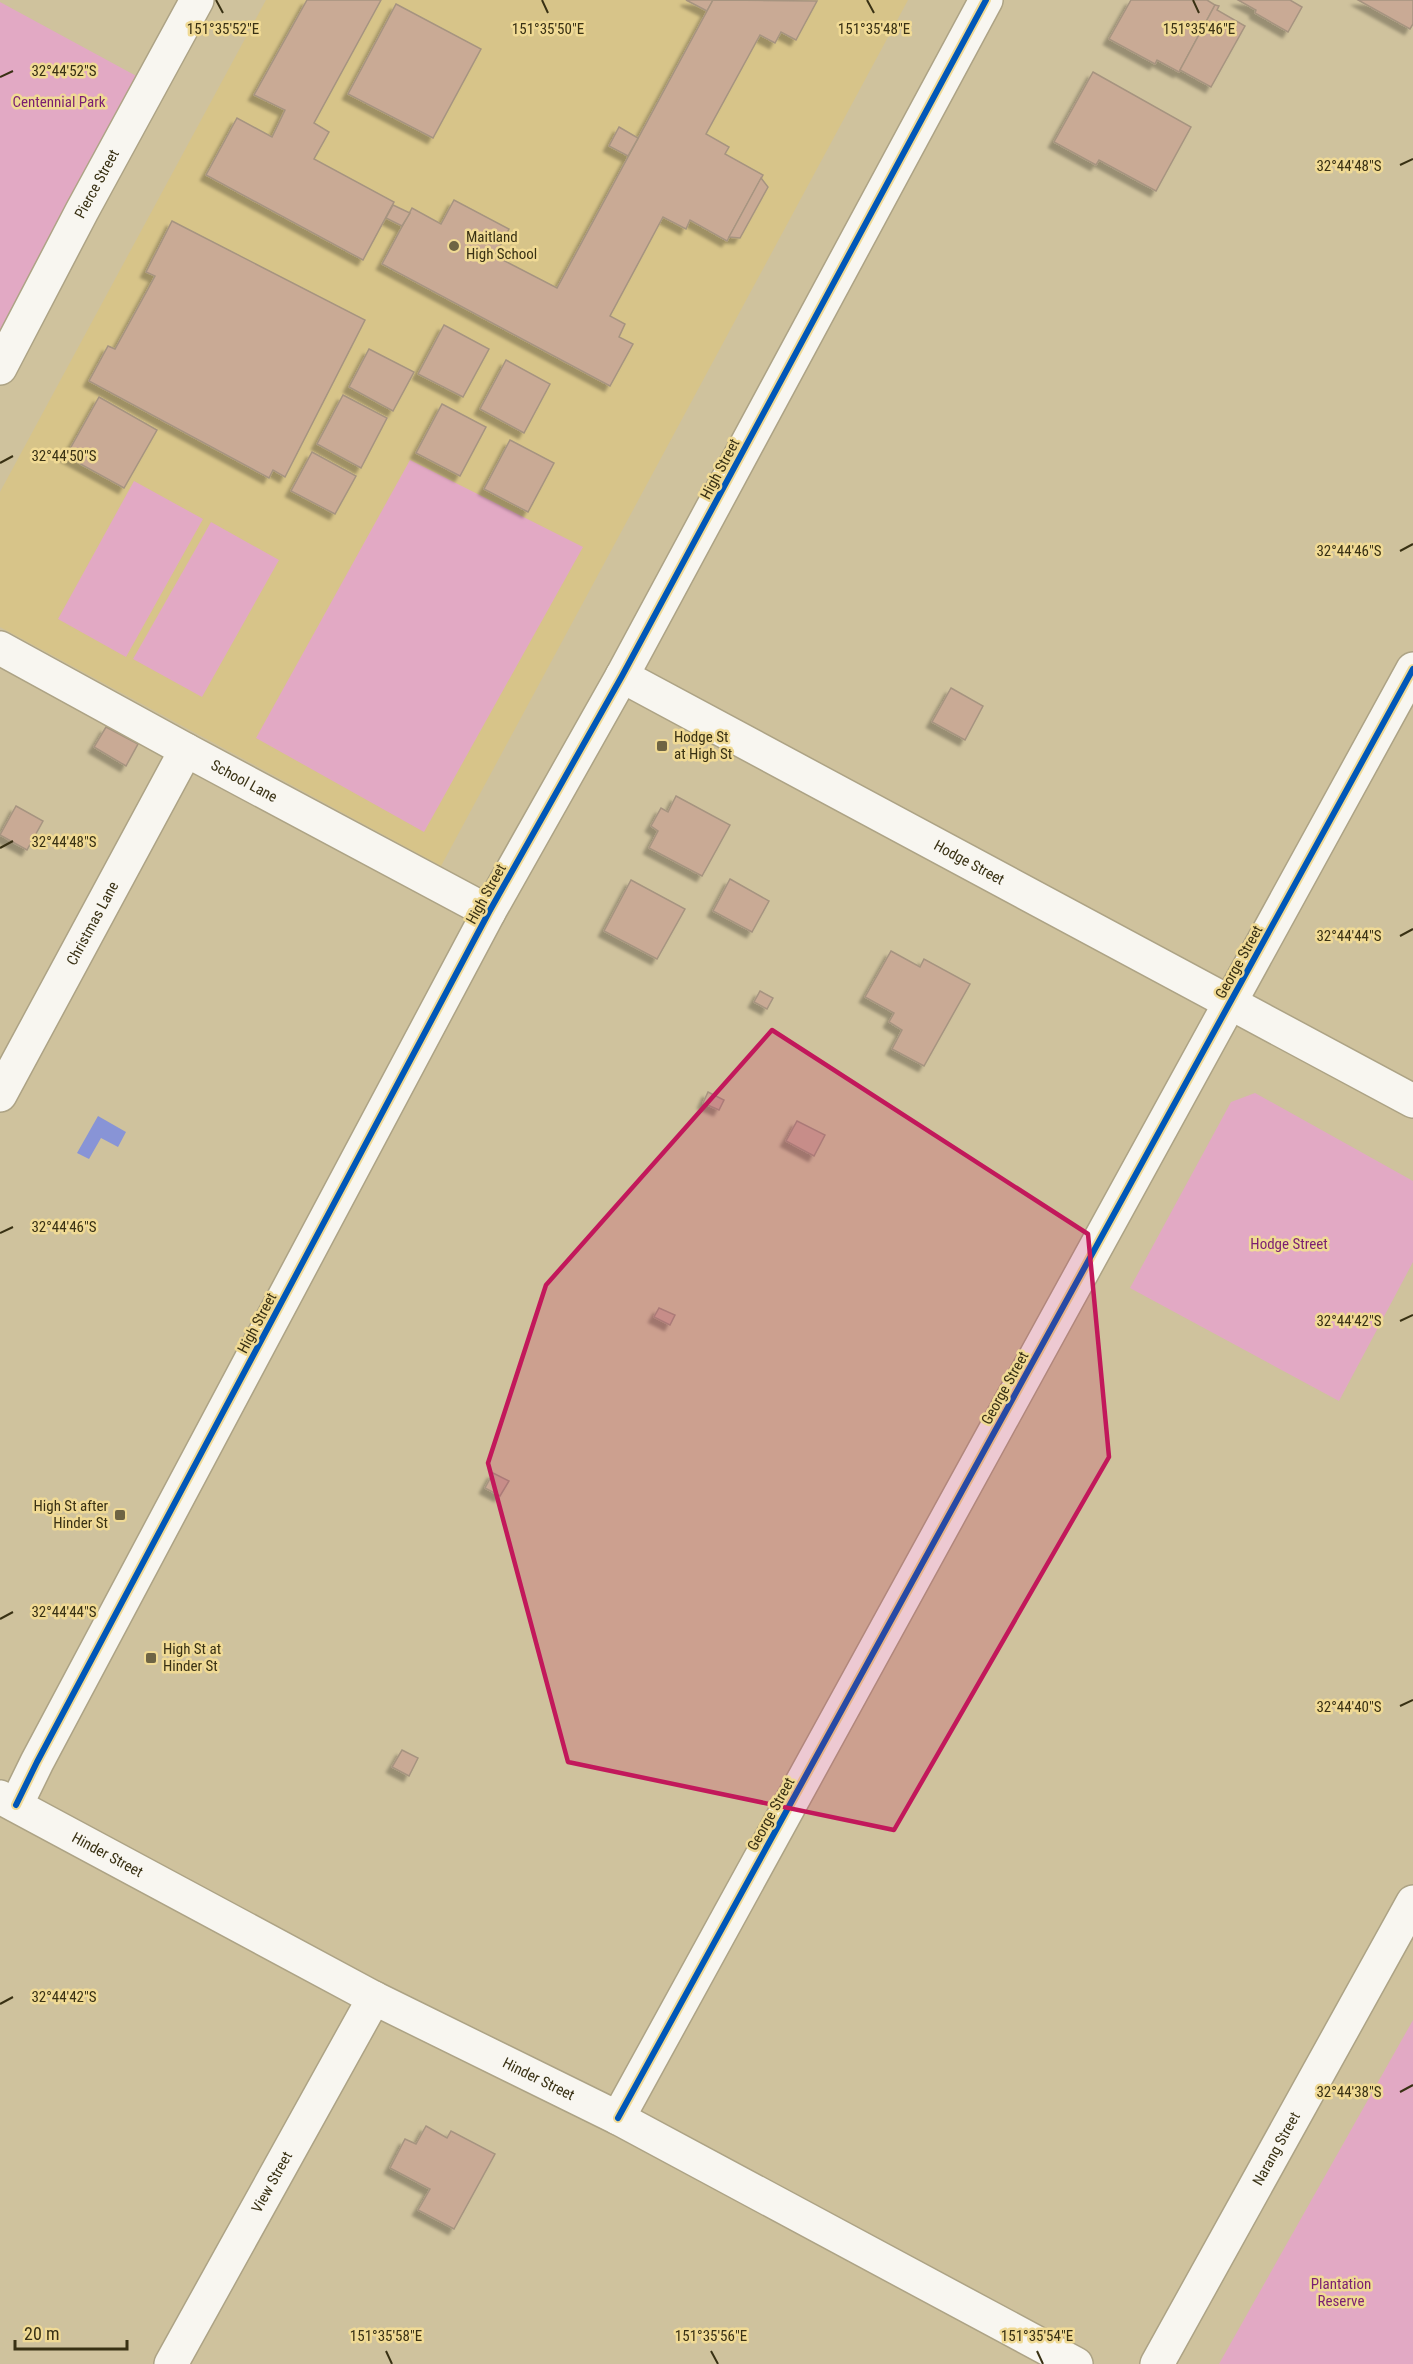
<svg xmlns="http://www.w3.org/2000/svg" width="1413" height="2364" viewBox="0 0 1413 2364" font-family="'Roboto Condensed',sans-serif">
<style>
.built{fill:#d7c489}
.green{fill:#e2a9c4}
.water{fill:#8894d6}
.building{fill:#c9aa95;stroke:#a69480;stroke-width:1.5;filter:url(#shadow)}
.lines{fill:none;stroke-linecap:round;stroke-linejoin:round}
.minor-casing{stroke:#ada385;stroke-width:36}
.minor{stroke:#f8f6f0;stroke-width:33}
.cycleway-casing{stroke:#f0da95;stroke-width:10}
.cycleway{stroke:#0057b8;stroke-width:6}
.marked{fill:#c2185b;fill-opacity:0.2;stroke:#c2185b;stroke-width:4.5;stroke-linejoin:round}
.ticks{fill:none;stroke:#393114;stroke-width:2}
.poi-dot{fill:#6e6444;stroke:#f0da95;stroke-width:2}
.labels{text-anchor:middle;dominant-baseline:central;stroke-width:5;stroke-linejoin:round;paint-order:stroke}
.park-label{font-size:15px;fill:#7a1e71;stroke:#f0da95}
.street-label{font-size:15px;fill:#393114;stroke:#f0da95}
.poi-label{font-size:15px;fill:#393114;stroke:#f0da95;text-anchor:start}
.ticks-label{font-size:15px;text-anchor:middle;fill:#393114;stroke:#f0da95;stroke-width:5;stroke-linejoin:round;paint-order:stroke}
</style>
<defs>
<filter id="shadow"><feDropShadow dx="-5.5" dy="5.5" stdDeviation="1.5" flood-color="#0004"/></filter>
</defs>
<rect width="100%" height="100%" fill="#cfc29d"/>
<polygon class="built" points="266,0 908,0 441,866 0,627 0,492"/>
<g class="green">
<polygon points="0,2 140,78 0,337"/>
<polygon points="410,460 583,547 424,832 256,738"/>
<polygon points="134,481 203,519 126,657 58,619"/>
<polygon points="211,522 279,560 202,697 133,659"/>
<polygon points="1255,1093 1413,1181 1413,1262 1339,1401 1130,1288 1231,1102"/>
<polygon points="1413,2020 1413,2364 1219,2364"/>
</g>
<polygon class="water" points="98,1116 126,1132 118,1147 101,1138 89,1159 77,1153"/>
<g class="building">
<polygon points="307,0 381,0 314,123 329,132 314,159 394,202 363,260 206,175 237,118 272,137 285,110 254,95"/>
<polygon points="686,0 713,0 707,11"/>
<polygon points="713,0 817,1 796,40 781,32 775,43 760,35 706,134 729,147 725,154 763,175 727,241 690,220 686,229 663,217 610,316 625,324 619,337 633,344 610,386 382,264 412,208 441,224 454,200 509,229 495,256 557,288"/>
<polygon points="1131,0 1207,0 1215,5 1179,72 1157,60 1155,64 1109,39"/>
<polygon points="1238,0 1290,0 1302,7 1288,32 1255,13 1256,10"/>
<polygon points="1358,0 1413,0 1413,24 1410,29"/>
<polygon points="396,4 481,49 433,138 348,94"/>
<polygon points="1215,5 1219,6 1217,10 1245,26 1211,87 1180,70"/>
<polygon points="1093,72 1191,127 1156,191 1099,160 1096,165 1054,142"/>
<polygon points="619,127 638,138 628,156 609,146"/>
<polygon points="761,178 768,187 740,238 729,237"/>
<polygon points="393,205 410,213 402,226 386,218"/>
<polygon points="172,221 365,320 285,477 273,470 269,478 89,381 108,346 115,349 155,276 146,272"/>
<polygon points="444,325 489,349 463,397 418,374"/>
<polygon points="369,349 414,372 393,411 349,387"/>
<polygon points="506,360 550,384 524,433 480,409"/>
<polygon points="343,395 387,418 361,468 317,444"/>
<polygon points="99,397 157,430 124,488 66,456"/>
<polygon points="442,404 486,427 460,476 416,453"/>
<polygon points="510,440 554,463 528,512 484,489"/>
<polygon points="312,452 356,476 335,514 291,491"/>
<polygon points="951,688 983,706 965,740 932,722"/>
<polygon points="106,727 138,744 126,766 94,747"/>
<polygon points="676,796 730,825 702,876 649,848 658,831 651,826 661,808 668,812"/>
<polygon points="16,806 43,821 27,850 0,835"/>
<polygon points="730,879 769,901 752,932 713,911"/>
<polygon points="631,880 685,909 657,959 604,931"/>
<polygon points="891,951 920,967 924,959 970,984 924,1066 892,1049 902,1030 889,1022 894,1013 865,997"/>
<polygon points="760,991 773,998 767,1009 754,1002"/>
<polygon points="708,1092 724,1100 719,1110 703,1103"/>
<polygon points="797,1121 825,1135 814,1156 786,1141"/>
<polygon points="659,1308 675,1315 670,1325 654,1317"/>
<polygon points="493,1473 509,1481 500,1496 485,1488"/>
<polygon points="402,1750 418,1758 409,1776 392,1767"/>
<polygon points="426,2126 447,2138 451,2131 495,2154 454,2229 418,2210 430,2189 390,2168 405,2139 416,2144"/>
</g>
<g class="lines">
<g class="minor-casing">
<g id="minor">
<path id="s1" d="M0 368 82 211 197 0"/>
<path id="s2" d="M0 648 186 750 489 912"/>
<path id="s3" d="M622 676 1413 1101"/>
<path id="s4" d="M0 1095 186 750"/>
<path id="s5" d="M0 1797 374 1998 618 2118 1076 2364"/>
<polyline points="16,1805 37,1762 489,912 622,676 986,0"/>
<polyline points="618,2118 1413,669"/>
<path id="s6" d="M171 2364 374 1998"/>
<path id="s7" d="M1157 2364 1413 1902"/>
</g>
</g>
<use href="#minor" class="minor"/>
<g class="cycleway-casing">
<g id="cycleway">
<polyline points="16,1805 37,1762 489,912 622,676 986,0"/>
<polyline points="618,2118 1413,669"/>
</g>
</g>
<use href="#cycleway" class="cycleway"/>
</g>
<path class="marked" d="M772 1030 1088 1234 1109 1457 894 1830 568 1762 488 1463 546 1285Z"/>
<path class="ticks" d="M216 0 223 13M542 0 548 13M867 0 874 13M1193 0 1199 13M0 77 13 71M1400 165 1413 159M0 463 13 456M1400 551 1413 544M0 848 13 841M1400 936 1413 929M0 1233 13 1227M1400 1321 1413 1315M0 1619 13 1612M1400 1706 1413 1700M0 2004 13 1997M1400 2092 1413 2085M386 2351 392 2364M711 2351 718 2364M1037 2351 1043 2364"/>
<g class="poi-dot">
<circle cx="454" cy="246" r="6"/>
<rect x="656" y="740" width="12" height="12" rx="3"/>
<rect x="114" y="1509" width="12" height="12" rx="3"/>
<rect x="145" y="1652" width="12" height="12" rx="3"/>
</g>
<g class="labels">
<g class="park-label">
<text x="59" y="102">Centennial Park</text>
<text x="1289" y="1244">Hodge Street</text>
<text x="1341" y="2284">Plantation<tspan x="1341" dy="17">Reserve</tspan></text>
</g>
<g class="street-label">
<text stroke="none"><textPath href="#s1" startOffset="208">Pierce Street</textPath></text>
<text transform="translate(720 469) rotate(-62)">High Street</text>
<text stroke="none"><textPath href="#s2" startOffset="278">School Lane</textPath></text>
<text stroke="none"><textPath href="#s3" startOffset="394">Hodge Street</textPath></text>
<text transform="translate(486 894) rotate(-61)">High Street</text>
<text stroke="none"><textPath href="#s4" startOffset="195">Christmas Lane</textPath></text>
<text transform="translate(1239 962) rotate(-61)">George Street</text>
<text transform="translate(257 1323) rotate(-62)">High Street</text>
<text transform="translate(1005 1388) rotate(-61)">George Street</text>
<text transform="translate(771 1814) rotate(-61)">George Street</text>
<text stroke="none"><textPath href="#s5" startOffset="122">Hinder Street</textPath></text>
<text stroke="none"><textPath href="#s5" startOffset="608">Hinder Street</textPath></text>
<text stroke="none"><textPath href="#s7" startOffset="246">Narang Street</textPath></text>
<text stroke="none"><textPath href="#s6" startOffset="208">View Street</textPath></text>
</g>
<g class="poi-label">
<text x="466" y="237">Maitland<tspan x="466" dy="17">High School</tspan></text>
<text x="674" y="737">Hodge St<tspan x="674" dy="17">at High St</tspan></text>
<text x="108" y="1506" text-anchor="end">High St after<tspan x="108" dy="17">Hinder St</tspan></text>
<text x="163" y="1649">High St at<tspan x="163" dy="17">Hinder St</tspan></text>
</g>
</g>
<g class="ticks-label">
<text x="223" y="34">151°35'52"E</text>
<text x="548" y="34">151°35'50"E</text>
<text x="874" y="34">151°35'48"E</text>
<text x="1199" y="34">151°35'46"E</text>
<text x="64" y="76">32°44'52"S</text>
<text x="1349" y="171">32°44'48"S</text>
<text x="64" y="461">32°44'50"S</text>
<text x="1349" y="556">32°44'46"S</text>
<text x="64" y="847">32°44'48"S</text>
<text x="1349" y="941">32°44'44"S</text>
<text x="64" y="1232">32°44'46"S</text>
<text x="1349" y="1326">32°44'42"S</text>
<text x="64" y="1617">32°44'44"S</text>
<text x="1349" y="1712">32°44'40"S</text>
<text x="64" y="2002">32°44'42"S</text>
<text x="1349" y="2097">32°44'38"S</text>
<text x="386" y="2341">151°35'58"E</text>
<text x="711" y="2341">151°35'56"E</text>
<text x="1037" y="2341">151°35'54"E</text>
</g>
<path d="M15 2340v9h112v-9" fill="none" stroke="#393114" stroke-width="3"/>
<text x="24" y="2340" font-size="18" fill="#393114" stroke="#f0da95" stroke-width="4.5" paint-order="stroke">20 m</text>
</svg>
